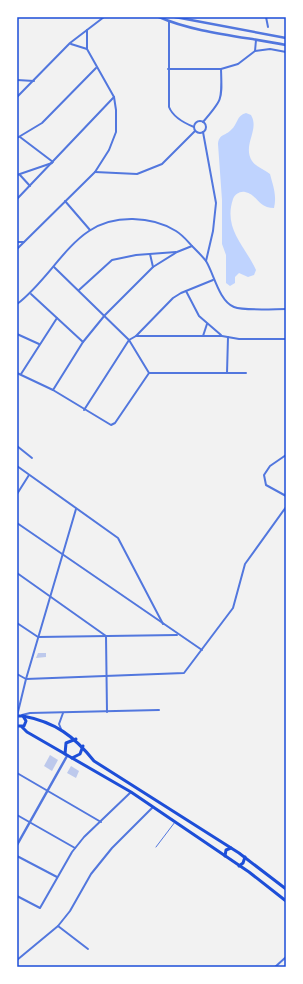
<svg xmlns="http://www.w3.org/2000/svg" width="303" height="984" viewBox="0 0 303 984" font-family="'Fira Sans',sans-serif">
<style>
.water{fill:#bfd3fe}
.building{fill:#bdc9ec}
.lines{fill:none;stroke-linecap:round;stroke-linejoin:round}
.service{stroke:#5277de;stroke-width:1}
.minor{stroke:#5277de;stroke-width:2}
.tertiary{stroke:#5277de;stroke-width:2.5}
.secondary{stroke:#1d4ed8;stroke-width:3}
.neatline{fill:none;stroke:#1d4ed8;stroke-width:1.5}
</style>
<rect width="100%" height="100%" fill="#f2f2f2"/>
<path class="water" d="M246 113 251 115C260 130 242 145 252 161 256 167 264 169 270 174 273 186 277 195 274 208 258 208 257 194 245 192 240 191 235 194 233 199 223 229 245 246 256 270L254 275 248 277 239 273 235 277V283L230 286 226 283V255L222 244V200L218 144C219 134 225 136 231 130 238 124 236 116 246 113Z"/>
<g class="building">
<polygon points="38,653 46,653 46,657 36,658"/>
<polygon points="50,755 58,760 52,771 44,766"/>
<polygon points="71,766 79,771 76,778 67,773"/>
</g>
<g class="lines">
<polyline class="service" points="156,847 175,822"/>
<g class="minor">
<polyline points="266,17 268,27"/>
<path d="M169 21V107C173 117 184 123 194 127"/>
<polyline points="71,44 87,49"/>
<polyline points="255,51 256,40"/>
<polyline points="168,69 221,69 238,64 255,51 270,49 286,52"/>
<polyline points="17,80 34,81"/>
<polyline points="17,97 70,43 104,17"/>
<circle cx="200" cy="127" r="6"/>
<path d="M203 122C223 99 222 100 221 69"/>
<polyline points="203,132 216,203 213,231 206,261"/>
<polyline points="20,137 53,162"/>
<polyline points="17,138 42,123 96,68"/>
<polyline points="95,172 137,174 162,164 195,131"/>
<polyline points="17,175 52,163"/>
<polyline points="20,175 30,186"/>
<polyline points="17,199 114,97"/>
<polyline points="65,201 90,230"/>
<polyline points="17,242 24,242"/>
<polyline points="17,249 95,172 109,150 116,132 116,110 114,97 87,49 87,30"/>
<polyline points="150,254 153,267"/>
<polyline points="54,267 129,340 149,373"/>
<polyline points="79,290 112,260 136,255 176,252"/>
<polyline points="186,291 199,316 221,335"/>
<polyline points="31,294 83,342"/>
<path d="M17 304C44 284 63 248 89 231 114 214 152 216 176 231 184 236 188 242 194 248 198 252 203 257 206 261 214 274 219 301 234 307 244 311 274 309 286 309"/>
<polyline points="17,334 39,344"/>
<polyline points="136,336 222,336 239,339 286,339"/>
<polyline points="203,336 207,324"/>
<polyline points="17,373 53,390 111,425 115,423 149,373"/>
<polyline points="149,373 246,373"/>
<polyline points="227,373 228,337"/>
<polyline points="21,374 57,318"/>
<polyline points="53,390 83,342 105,315 153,267 177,252 192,246"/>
<polyline points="84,410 129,340 136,336 173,298 181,293 213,280"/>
<polyline points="17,446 32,458"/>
<polyline points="286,455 270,466 264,475 266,485 286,496"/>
<polyline points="17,466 118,538 163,624"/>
<polyline points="17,494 29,475"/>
<polyline points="17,523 202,650"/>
<polyline points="17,573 106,636 107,712"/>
<polyline points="17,623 38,637 177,635"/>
<polyline points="17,674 26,679 184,673 233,608 245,564 286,507"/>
<polyline points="22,715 30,713 159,710"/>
<polyline points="17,716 26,679 76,509"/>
<polyline points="61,729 59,724 63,713"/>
<polyline points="17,773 101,822"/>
<polyline points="17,815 75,848"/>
<polyline points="17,856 57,877"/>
<polyline points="17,896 40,908 72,852 84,837 131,792"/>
<polyline points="58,926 88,949"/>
<polyline points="17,960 58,926 70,911 91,874 112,848 153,807"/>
<polyline points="275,967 286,957"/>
</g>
<g class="tertiary">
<path d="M159 17C195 33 247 37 286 45"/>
<polyline points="175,17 286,38"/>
<polyline points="17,845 67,756"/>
</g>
<g class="secondary">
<polyline points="17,716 23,716 26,721 24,726 17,726"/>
<path d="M23 716C55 722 74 736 94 761L239 853 286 889"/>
<polyline points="22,727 27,732 131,792 249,872 286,901"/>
<polyline points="65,754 66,743 76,739"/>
<polyline points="72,758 80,754 83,746"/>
<polyline points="225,856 226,850 231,848"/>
<polyline points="239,866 243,863 245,857"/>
</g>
</g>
<rect width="303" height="984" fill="none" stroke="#ffffff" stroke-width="36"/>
<rect x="18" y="18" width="267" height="948" class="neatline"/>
</svg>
